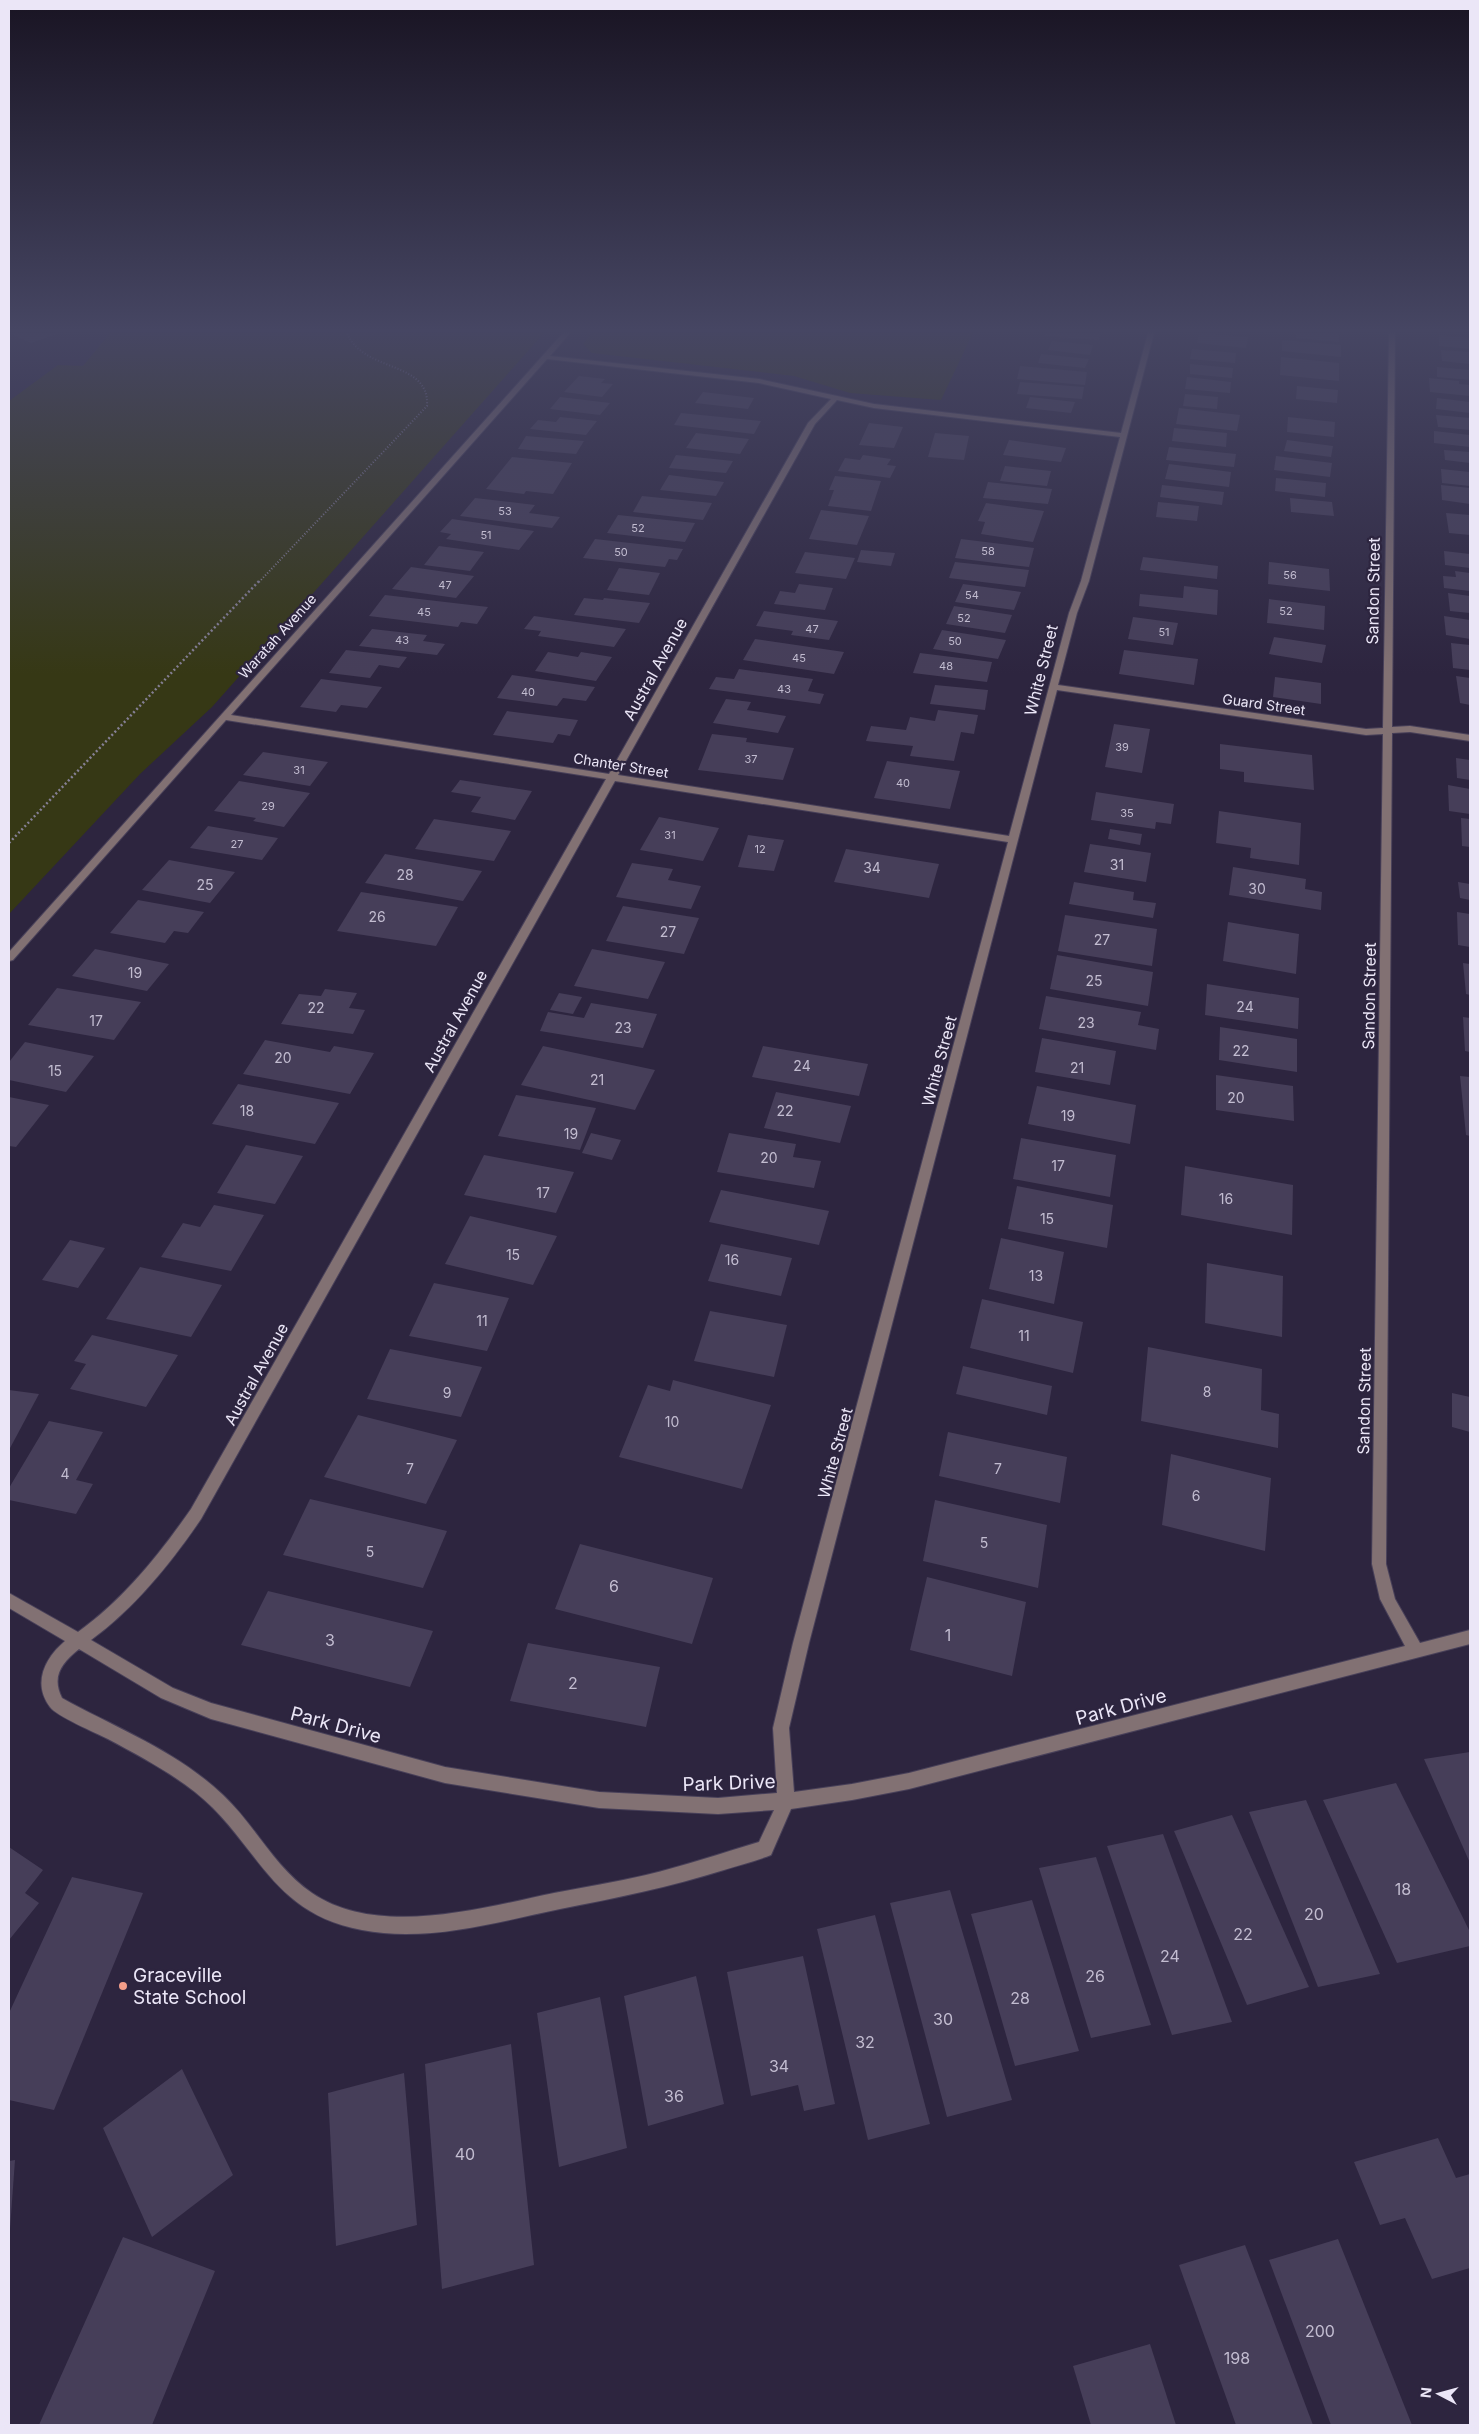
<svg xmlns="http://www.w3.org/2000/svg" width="1479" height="2434" viewBox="0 0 1479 2434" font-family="Inter,sans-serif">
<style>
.green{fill:#363815}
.building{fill:#463e59}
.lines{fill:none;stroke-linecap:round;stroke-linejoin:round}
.minor-casing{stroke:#484059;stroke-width:2}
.path-far1{stroke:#868095;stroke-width:2;stroke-dasharray:1 2;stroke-linecap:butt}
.path{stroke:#868095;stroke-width:2.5;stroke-dasharray:2 2.5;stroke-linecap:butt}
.minor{fill:#827173;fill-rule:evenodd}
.poi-dot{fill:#f49e8a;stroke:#2d253f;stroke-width:2}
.labels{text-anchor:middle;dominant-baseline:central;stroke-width:4.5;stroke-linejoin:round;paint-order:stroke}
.far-number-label{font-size:11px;fill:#c2bcd0}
.far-street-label{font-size:14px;fill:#ebe6f7;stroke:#2d253f}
.number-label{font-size:14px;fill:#c2bcd0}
.street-label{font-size:16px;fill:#ebe6f7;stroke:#2d253f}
.near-number-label{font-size:16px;fill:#c2bcd0}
.near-street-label{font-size:19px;fill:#ebe6f7;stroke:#2d253f}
.near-poi-label{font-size:19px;fill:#ebe6f7;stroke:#2d253f;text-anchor:start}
</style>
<rect width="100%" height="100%" fill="#2d253f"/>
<g class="green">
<polygon points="110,333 544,333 212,707 140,774 9,914 9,401 58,365 83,366"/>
<polygon points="592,333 973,333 941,400 850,393 794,376 592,353 583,344"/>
</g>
<g class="building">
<polygon points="9,333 57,333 57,334 31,343"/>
<polygon points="1045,333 1100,333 1099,340 1045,336"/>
<polygon points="1199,333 1248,337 1246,348 1197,343"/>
<polygon points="1296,333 1339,333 1339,342 1296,338"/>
<polygon points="1439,335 1470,338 1470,349 1439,346"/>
<polygon points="1282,340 1341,345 1341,357 1282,351"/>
<polygon points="1052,341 1093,345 1090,355 1048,350"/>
<polygon points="1192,349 1236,353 1235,363 1190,359"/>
<polygon points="1441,350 1470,352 1470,364 1442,361"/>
<polygon points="1041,354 1089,359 1085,368 1038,363"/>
<polygon points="1281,357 1339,363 1339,381 1280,375"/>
<polygon points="1190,364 1233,368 1232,378 1190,374"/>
<polygon points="1020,366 1087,372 1085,385 1017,379"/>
<polygon points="1437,367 1470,370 1470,380 1437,377"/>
<polygon points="579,376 605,379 601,383 613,384 602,397 564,392"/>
<polygon points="1187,377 1231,382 1230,393 1185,389"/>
<polygon points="1429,378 1459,381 1459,384 1470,385 1470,396 1430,392"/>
<polygon points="1020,382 1084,387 1082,399 1017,394"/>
<polygon points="1297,386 1338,390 1337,403 1296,399"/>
<polygon points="703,392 754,398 748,409 695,403"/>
<polygon points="1185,394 1218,397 1217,409 1183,406"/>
<polygon points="560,397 610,403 600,415 550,409"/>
<polygon points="1030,397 1075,402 1071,413 1026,408"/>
<polygon points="1437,398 1470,402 1470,413 1436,409"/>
<polygon points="1179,408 1240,415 1237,431 1176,424"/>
<polygon points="681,413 761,421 754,434 674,425"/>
<polygon points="1436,415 1470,418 1470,430 1438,427"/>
<polygon points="560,417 597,421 586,435 530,429 538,420 556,422"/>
<polygon points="1288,417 1335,422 1334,437 1287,432"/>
<polygon points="869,423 903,427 894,448 859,445"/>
<polygon points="1174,428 1227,433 1226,447 1172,441"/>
<polygon points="1434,431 1470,435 1470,447 1434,443"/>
<polygon points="696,433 749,439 740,454 686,448"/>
<polygon points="935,433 969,436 964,460 928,457"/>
<polygon points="526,436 584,441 576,454 518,449"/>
<polygon points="1009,440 1066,448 1061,462 1003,455"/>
<polygon points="1287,440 1333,446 1331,457 1284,451"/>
<polygon points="1169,447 1236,454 1234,467 1166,460"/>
<polygon points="1444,450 1470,452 1470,463 1445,460"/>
<polygon points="676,455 733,461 726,473 669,468"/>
<polygon points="863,455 891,459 887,465 896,466 890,478 838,471 845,458 860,460"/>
<polygon points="1276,456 1332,463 1330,477 1274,470"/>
<polygon points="512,457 572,463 553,494 526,491 524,494 486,489"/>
<polygon points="1169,464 1231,472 1229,487 1165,479"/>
<polygon points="1005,466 1051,471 1047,486 1000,481"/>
<polygon points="1441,469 1470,472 1470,486 1442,483"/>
<polygon points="669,475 724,482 716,496 660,490"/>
<polygon points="835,476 881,481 871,511 828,506 834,490 829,490"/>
<polygon points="1276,478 1326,483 1325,497 1275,491"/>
<polygon points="988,482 1052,489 1048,504 983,498"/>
<polygon points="1162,485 1224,492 1222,505 1160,497"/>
<polygon points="1441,485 1470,488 1470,504 1442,500"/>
<polygon points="642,496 712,503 703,520 633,512"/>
<polygon points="475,498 535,505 529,513 560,517 552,528 460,516"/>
<polygon points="1290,498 1332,502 1334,516 1291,512"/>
<polygon points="1158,502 1199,506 1197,521 1156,517"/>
<polygon points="986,503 1044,511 1033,542 981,534 985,522 978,521"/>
<polygon points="821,510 869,516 857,545 809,539"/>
<polygon points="1446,513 1470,515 1470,535 1449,533"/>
<polygon points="618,515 695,523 685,542 607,533"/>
<polygon points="452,519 534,531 519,550 446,539 451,534 440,532"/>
<polygon points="595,539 683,549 677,560 669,559 665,567 583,558"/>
<polygon points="961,539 1034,548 1029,567 955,558"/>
<polygon points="439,546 484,552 470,571 424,565"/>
<polygon points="861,550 895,553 891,566 857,562"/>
<polygon points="1444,551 1470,554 1470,568 1445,565"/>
<polygon points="805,552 855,558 846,579 795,573"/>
<polygon points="1143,557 1218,566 1217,579 1140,570"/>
<polygon points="955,562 1029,570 1025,587 949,578"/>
<polygon points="1269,562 1329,569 1330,591 1268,584"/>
<polygon points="411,567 474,576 456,598 392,589"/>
<polygon points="619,568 660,573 649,595 607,590"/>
<polygon points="1455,571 1470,573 1470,591 1444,588 1443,576 1456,577"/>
<polygon points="799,584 833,588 825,610 774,604 780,591 795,593"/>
<polygon points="963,584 1021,592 1014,610 955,602"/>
<polygon points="1184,586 1218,590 1217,615 1139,606 1140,594 1183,598"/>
<polygon points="1448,593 1470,596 1470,613 1450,611"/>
<polygon points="385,595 488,607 477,624 461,622 458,627 369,616"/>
<polygon points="584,598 603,600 604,598 650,603 639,623 574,615"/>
<polygon points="1269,599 1325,606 1324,630 1267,623"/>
<polygon points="954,606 1012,615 1005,633 946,624"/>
<polygon points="764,611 838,621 829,640 791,635 793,631 756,626"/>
<polygon points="534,616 626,629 614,647 538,636 541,631 524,629"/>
<polygon points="1444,616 1470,620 1470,639 1446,635"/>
<polygon points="1133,617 1178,623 1173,645 1128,639"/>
<polygon points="372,629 427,635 423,641 445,644 437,655 359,646"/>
<polygon points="942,630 1006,640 998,659 933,649"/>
<polygon points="1274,637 1326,645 1322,663 1269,654"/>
<polygon points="755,639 844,652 834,674 743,660"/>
<polygon points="1451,643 1470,645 1470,670 1453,668"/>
<polygon points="346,650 407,657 399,668 379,665 370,678 329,673"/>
<polygon points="1124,650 1198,659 1194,685 1119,674"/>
<polygon points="548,652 578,657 581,652 612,657 596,681 535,671"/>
<polygon points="920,653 992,662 987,682 913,673"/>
<polygon points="739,669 813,679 808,691 824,694 820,704 709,689 716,677 734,679"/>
<polygon points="512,675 595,687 586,701 563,698 557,706 497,698"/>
<polygon points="1456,676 1470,678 1470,705 1460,703"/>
<polygon points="1275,677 1321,683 1321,704 1273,697"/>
<polygon points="321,679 382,687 367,708 341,705 336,712 300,707"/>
<polygon points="935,685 988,690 985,710 930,704"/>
<polygon points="726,699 751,702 747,710 786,716 778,733 713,723"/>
<polygon points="938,710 978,715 974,734 961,732 954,761 910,756 913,746 866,741 871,726 906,730 910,717 935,721"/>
<polygon points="507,711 578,720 570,736 558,734 553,743 493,735"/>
<polygon points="1114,724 1150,729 1142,773 1105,767"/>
<polygon points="712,734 747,738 746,742 794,748 783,780 698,770"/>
<polygon points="1220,744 1312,755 1314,790 1244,782 1244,772 1220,769"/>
<polygon points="263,752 328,762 310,786 243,775"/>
<polygon points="1456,758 1470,760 1470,780 1457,778"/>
<polygon points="887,761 960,771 950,809 874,798"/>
<polygon points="460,780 532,791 515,820 471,812 481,797 451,792"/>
<polygon points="239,781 310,793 284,827 253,821 256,818 214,811"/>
<polygon points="1448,785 1470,789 1470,814 1449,811"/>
<polygon points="1096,792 1174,804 1171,824 1156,822 1155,829 1091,820"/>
<polygon points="1219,811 1301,823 1299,865 1250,858 1251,848 1216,843"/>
<polygon points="659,817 719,828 703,861 640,850"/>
<polygon points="1461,818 1470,819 1470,847 1462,846"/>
<polygon points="434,819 511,831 494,861 415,849"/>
<polygon points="208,826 278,838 262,860 190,848"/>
<polygon points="1110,829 1142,834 1140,845 1108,839"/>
<polygon points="748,835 784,840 774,871 738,867"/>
<polygon points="1090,844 1151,853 1146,882 1084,872"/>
<polygon points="846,849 939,864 929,898 834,882"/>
<polygon points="385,854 482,871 463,901 365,883"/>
<polygon points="169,860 235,872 210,903 142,890"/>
<polygon points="632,863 673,869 668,880 701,886 691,909 616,897"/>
<polygon points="1233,867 1306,879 1305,889 1322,892 1321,910 1229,895"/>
<polygon points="1074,882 1134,892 1133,900 1156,903 1153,918 1069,904"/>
<polygon points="1458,882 1470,884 1470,900 1460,898"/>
<polygon points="361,892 458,907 436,946 337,931"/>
<polygon points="138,900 204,912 188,933 174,931 165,943 110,933"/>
<polygon points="623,906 699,918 684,954 606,941"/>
<polygon points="1457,912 1470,914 1470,947 1458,945"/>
<polygon points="1065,915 1157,929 1152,966 1058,951"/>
<polygon points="1228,922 1299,934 1296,974 1223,961"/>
<polygon points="95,949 169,964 147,991 72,976"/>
<polygon points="592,949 665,962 648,999 574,986"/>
<polygon points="1057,955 1153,972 1148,1006 1050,989"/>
<polygon points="1463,963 1470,964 1470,995 1466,994"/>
<polygon points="1207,984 1299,998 1298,1029 1205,1015"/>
<polygon points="57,988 141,1002 114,1040 28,1025"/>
<polygon points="325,989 357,993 349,1008 365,1010 353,1034 281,1024 299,994 321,996"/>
<polygon points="559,993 582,997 573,1014 550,1010"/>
<polygon points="1046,996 1141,1012 1138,1025 1159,1029 1156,1050 1039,1029"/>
<polygon points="591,1003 657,1014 643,1048 540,1031 548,1012 584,1018"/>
<polygon points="1463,1017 1470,1018 1470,1052 1465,1051"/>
<polygon points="1220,1027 1297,1039 1297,1072 1219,1060"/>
<polygon points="1042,1038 1116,1051 1110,1085 1035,1072"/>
<polygon points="265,1040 330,1052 334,1046 374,1053 350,1094 243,1074"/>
<polygon points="25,1042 94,1056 66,1092 9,1080 9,1062"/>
<polygon points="543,1046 655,1070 635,1110 521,1085"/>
<polygon points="763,1046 868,1064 859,1096 752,1077"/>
<polygon points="1216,1075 1293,1086 1294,1121 1216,1110"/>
<polygon points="1460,1076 1470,1077 1470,1136 1466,1135"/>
<polygon points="238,1084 339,1103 315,1144 212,1124"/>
<polygon points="1037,1086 1136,1105 1130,1144 1028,1124"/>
<polygon points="776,1092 851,1106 840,1143 764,1128"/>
<polygon points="516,1095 596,1108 580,1150 498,1136"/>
<polygon points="9,1097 49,1105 16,1147 9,1146"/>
<polygon points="591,1133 621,1140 612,1160 582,1153"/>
<polygon points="729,1133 796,1144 793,1157 821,1161 814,1188 717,1172"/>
<polygon points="1021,1138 1116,1155 1110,1197 1013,1179"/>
<polygon points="246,1145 303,1156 275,1204 217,1193"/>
<polygon points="484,1155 574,1172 556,1213 464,1195"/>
<polygon points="1185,1166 1293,1185 1292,1235 1181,1215"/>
<polygon points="1017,1186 1113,1205 1107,1248 1008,1229"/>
<polygon points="721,1190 829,1211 819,1245 709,1222"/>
<polygon points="214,1205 264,1215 231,1271 161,1257 183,1223 200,1227"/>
<polygon points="470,1216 557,1236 533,1285 445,1264"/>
<polygon points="1001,1238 1064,1252 1054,1304 989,1289"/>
<polygon points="70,1240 105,1248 78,1288 42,1280"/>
<polygon points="721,1244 792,1258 781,1296 708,1281"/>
<polygon points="1207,1263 1283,1276 1282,1337 1205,1323"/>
<polygon points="140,1267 222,1285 191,1337 106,1319"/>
<polygon points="434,1283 509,1298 487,1351 409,1336"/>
<polygon points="982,1299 1083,1322 1073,1373 970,1348"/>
<polygon points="710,1311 787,1325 774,1377 694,1361"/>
<polygon points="92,1335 178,1355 146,1407 70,1389 86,1364 74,1361"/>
<polygon points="1148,1347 1262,1369 1261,1410 1279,1414 1278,1448 1141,1421"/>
<polygon points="390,1349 482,1367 461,1417 367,1399"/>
<polygon points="963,1366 1052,1386 1047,1415 956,1394"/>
<polygon points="673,1380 771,1405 742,1489 619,1457 648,1385 670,1391"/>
<polygon points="9,1390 39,1394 9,1450"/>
<polygon points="1452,1393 1470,1397 1470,1432 1452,1427"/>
<polygon points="358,1415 457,1440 426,1504 324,1477"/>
<polygon points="49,1421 103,1432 76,1480 93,1484 76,1514 9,1500 9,1488"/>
<polygon points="948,1432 1067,1457 1060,1503 939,1476"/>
<polygon points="1171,1454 1271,1478 1265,1551 1162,1525"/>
<polygon points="310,1499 447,1531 423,1588 283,1555"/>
<polygon points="935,1500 1047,1525 1038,1588 923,1561"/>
<polygon points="580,1544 713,1578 692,1644 555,1609"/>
<polygon points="927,1577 1026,1602 1012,1676 910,1650"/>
<polygon points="268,1591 433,1631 410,1687 241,1645"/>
<polygon points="528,1643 660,1667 646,1727 510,1701"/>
<polygon points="1470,1752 1470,1863 1424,1759"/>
<polygon points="1396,1783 1470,1932 1470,1946 1397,1963 1323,1800"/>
<polygon points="1306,1800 1380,1974 1318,1987 1249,1812"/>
<polygon points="1232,1815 1309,1987 1247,2005 1174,1831"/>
<polygon points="1163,1834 1232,2022 1172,2035 1107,1846"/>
<polygon points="9,1847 43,1870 25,1893 39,1903 9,1940"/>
<polygon points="1096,1857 1151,2025 1091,2038 1039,1868"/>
<polygon points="72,1877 143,1893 54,2110 9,2100 9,2013"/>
<polygon points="950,1890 1012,2100 947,2117 890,1903"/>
<polygon points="1032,1900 1079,2051 1015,2066 971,1914"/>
<polygon points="875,1915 930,2124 868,2140 817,1929"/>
<polygon points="803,1956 835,2104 804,2111 798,2085 751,2096 727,1972"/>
<polygon points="696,1976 724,2104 648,2126 624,1996"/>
<polygon points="600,1997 627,2148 559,2167 537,2013"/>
<polygon points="511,2044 534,2265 442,2289 425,2064"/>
<polygon points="182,2069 233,2175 152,2237 103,2128"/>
<polygon points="404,2073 417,2225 336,2246 328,2093"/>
<polygon points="1438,2138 1456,2178 1470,2174 1470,2268 1432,2279 1405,2218 1380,2225 1354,2162"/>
<polygon points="15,2160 10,2229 9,2229 9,2161"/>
<polygon points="123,2237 215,2271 152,2425 39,2425"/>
<polygon points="1338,2239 1412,2425 1331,2425 1269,2260"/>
<polygon points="1245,2245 1313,2425 1236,2425 1179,2265"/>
<polygon points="1150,2344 1176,2425 1091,2425 1073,2366"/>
</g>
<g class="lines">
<g class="minor-casing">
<path id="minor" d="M563 333H570L550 356 759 379 874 404 1121 433 1148 333H1154L1089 581 1077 613 1058 685 1366 729 1383 728 1389 333H1395L1392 727 1410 726 1470 735V741L1410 732 1392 733 1386 1564 1395 1599 1420 1643 1470 1630V1644L909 1789 852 1800 791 1809 771 1855C756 1861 740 1865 724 1870 670 1887 616 1898 560 1909 497 1922 427 1943 362 1930 269 1913 258 1842 195 1792 168 1771 138 1755 108 1739 96 1733 56 1716 50 1707 32 1683 45 1658 65 1641L9 1608V1593L78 1632C123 1600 159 1555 191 1509L606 779 226 720 13 960 9 961V952ZM547 359 759 383 831 399 808 423 609 774 231 715ZM837 400 874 408 1120 437 1081 581 1069 613 1009 836 618 775 815 424ZM1057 690 1366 735 1383 734 1372 1564 1380 1599 1405 1646 909 1773 852 1784 794 1792 789 1728 809 1643ZM615 781 1008 842 793 1643 773 1728 777 1793 718 1798 599 1792 445 1767 211 1703 173 1688 91 1640C135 1608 171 1563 201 1519ZM79 1649 161 1698 211 1719 445 1783 599 1808 718 1814 774 1810 759 1842C722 1853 684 1866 646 1875 616 1882 584 1887 554 1893 482 1908 378 1938 312 1893 275 1868 255 1825 223 1795 177 1751 116 1728 62 1698 51 1676 62 1663 79 1649Z"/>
</g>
<path class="path-far1" d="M259 582 427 406C430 360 363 373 347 333"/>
<polyline class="path" points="9,843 260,580"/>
<use href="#minor" class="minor"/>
</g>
<linearGradient id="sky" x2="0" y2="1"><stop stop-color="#191423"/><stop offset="0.49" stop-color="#464663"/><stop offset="1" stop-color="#464663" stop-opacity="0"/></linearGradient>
<rect width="1479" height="674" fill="url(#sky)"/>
<circle class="poi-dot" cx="123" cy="1986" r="5"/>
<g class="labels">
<g class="far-number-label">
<text x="505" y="511">53</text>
<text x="638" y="528">52</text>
<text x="486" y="535">51</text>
<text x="988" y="551">58</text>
<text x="621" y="552">50</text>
<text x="1290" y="575">56</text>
<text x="445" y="585">47</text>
<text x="972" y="595">54</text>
<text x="1286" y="611">52</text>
<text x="424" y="612">45</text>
<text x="964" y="618">52</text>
<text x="812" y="629">47</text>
<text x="1164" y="632">51</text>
<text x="402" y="640">43</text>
<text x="955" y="641">50</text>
<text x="799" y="658">45</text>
<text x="946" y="666">48</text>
<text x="784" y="689">43</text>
<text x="528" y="692">40</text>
<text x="1122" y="747">39</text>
<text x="751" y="759">37</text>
<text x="299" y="770">31</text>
<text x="903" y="783">40</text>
<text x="268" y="806">29</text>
<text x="1127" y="813">35</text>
<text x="670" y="835">31</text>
<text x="237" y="844">27</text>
<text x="760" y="849">12</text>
</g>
<g class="far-street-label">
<text transform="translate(277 636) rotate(-48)">Waratah Avenue</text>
<text transform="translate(1264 704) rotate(8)">Guard Street</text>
<text transform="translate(621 765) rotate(9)">Chanter Street</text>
</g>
<g class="number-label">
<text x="1117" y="864">31</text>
<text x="872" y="867">34</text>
<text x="405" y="874">28</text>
<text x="205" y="884">25</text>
<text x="1257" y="888">30</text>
<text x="377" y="916">26</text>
<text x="668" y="931">27</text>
<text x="1102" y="939">27</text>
<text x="135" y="972">19</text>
<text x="1094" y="980">25</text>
<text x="1245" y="1006">24</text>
<text x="316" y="1007">22</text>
<text x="96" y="1020">17</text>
<text x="1086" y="1022">23</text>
<text x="623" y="1027">23</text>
<text x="1241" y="1050">22</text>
<text x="283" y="1057">20</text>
<text x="802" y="1065">24</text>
<text x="1077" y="1067">21</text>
<text x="55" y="1070">15</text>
<text x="597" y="1079">21</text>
<text x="1236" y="1097">20</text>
<text x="247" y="1110">18</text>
<text x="785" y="1110">22</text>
<text x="1068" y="1115">19</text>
<text x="571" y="1133">19</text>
<text x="769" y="1157">20</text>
<text x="1058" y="1165">17</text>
<text x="543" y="1192">17</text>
<text x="1226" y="1198">16</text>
<text x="1047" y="1218">15</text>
<text x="513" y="1254">15</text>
<text x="732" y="1259">16</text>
<text x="1036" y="1275">13</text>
<text x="482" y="1320">11</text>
<text x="1024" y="1335">11</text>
<text x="1207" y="1391">8</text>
<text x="447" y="1392">9</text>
<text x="672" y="1421">10</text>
<text x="410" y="1468">7</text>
<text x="998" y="1468">7</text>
<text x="65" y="1473">4</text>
<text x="1196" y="1495">6</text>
<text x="984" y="1542">5</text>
<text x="370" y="1551">5</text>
</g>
<g class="street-label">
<text transform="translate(1373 591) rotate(-89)">Sandon Street</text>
<text transform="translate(655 669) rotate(-61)">Austral Avenue</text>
<text transform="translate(1041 670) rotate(-76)">White Street</text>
<text transform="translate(1369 996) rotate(-89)">Sandon Street</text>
<text transform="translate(455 1021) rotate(-61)">Austral Avenue</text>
<text transform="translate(939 1061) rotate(-75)">White Street</text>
<text transform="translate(256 1374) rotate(-61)">Austral Avenue</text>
<text transform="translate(1364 1401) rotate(-89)">Sandon Street</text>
<text transform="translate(835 1453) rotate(-75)">White Street</text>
</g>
<g class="near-number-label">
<text x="614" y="1586">6</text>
<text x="948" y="1635">1</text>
<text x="330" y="1640">3</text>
<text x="573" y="1683">2</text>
<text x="1403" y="1889">18</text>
<text x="1314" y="1914">20</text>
<text x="1243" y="1934">22</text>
<text x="1170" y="1956">24</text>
<text x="1095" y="1976">26</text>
<text x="1020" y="1998">28</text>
<text x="943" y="2019">30</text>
<text x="865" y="2042">32</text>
<text x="779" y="2066">34</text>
<text x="674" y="2096">36</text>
<text x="465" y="2154">40</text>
<text x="1320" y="2331">200</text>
<text x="1237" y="2358">198</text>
</g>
<g class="near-street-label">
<text transform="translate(1121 1707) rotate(-15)">Park Drive</text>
<text transform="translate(336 1725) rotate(15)">Park Drive</text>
<text transform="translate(729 1783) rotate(-2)">Park Drive</text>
</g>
<g class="near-poi-label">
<text x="133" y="1975">Graceville<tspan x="133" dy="22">State School</tspan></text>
</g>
</g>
<rect width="1479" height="2434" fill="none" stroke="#ebe6f7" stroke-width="20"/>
<g transform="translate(1439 2394) rotate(276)" stroke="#2d253f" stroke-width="4" paint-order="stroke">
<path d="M0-4L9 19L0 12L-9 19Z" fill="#ebe6f7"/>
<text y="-8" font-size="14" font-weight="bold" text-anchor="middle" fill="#ebe6f7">N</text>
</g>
</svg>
